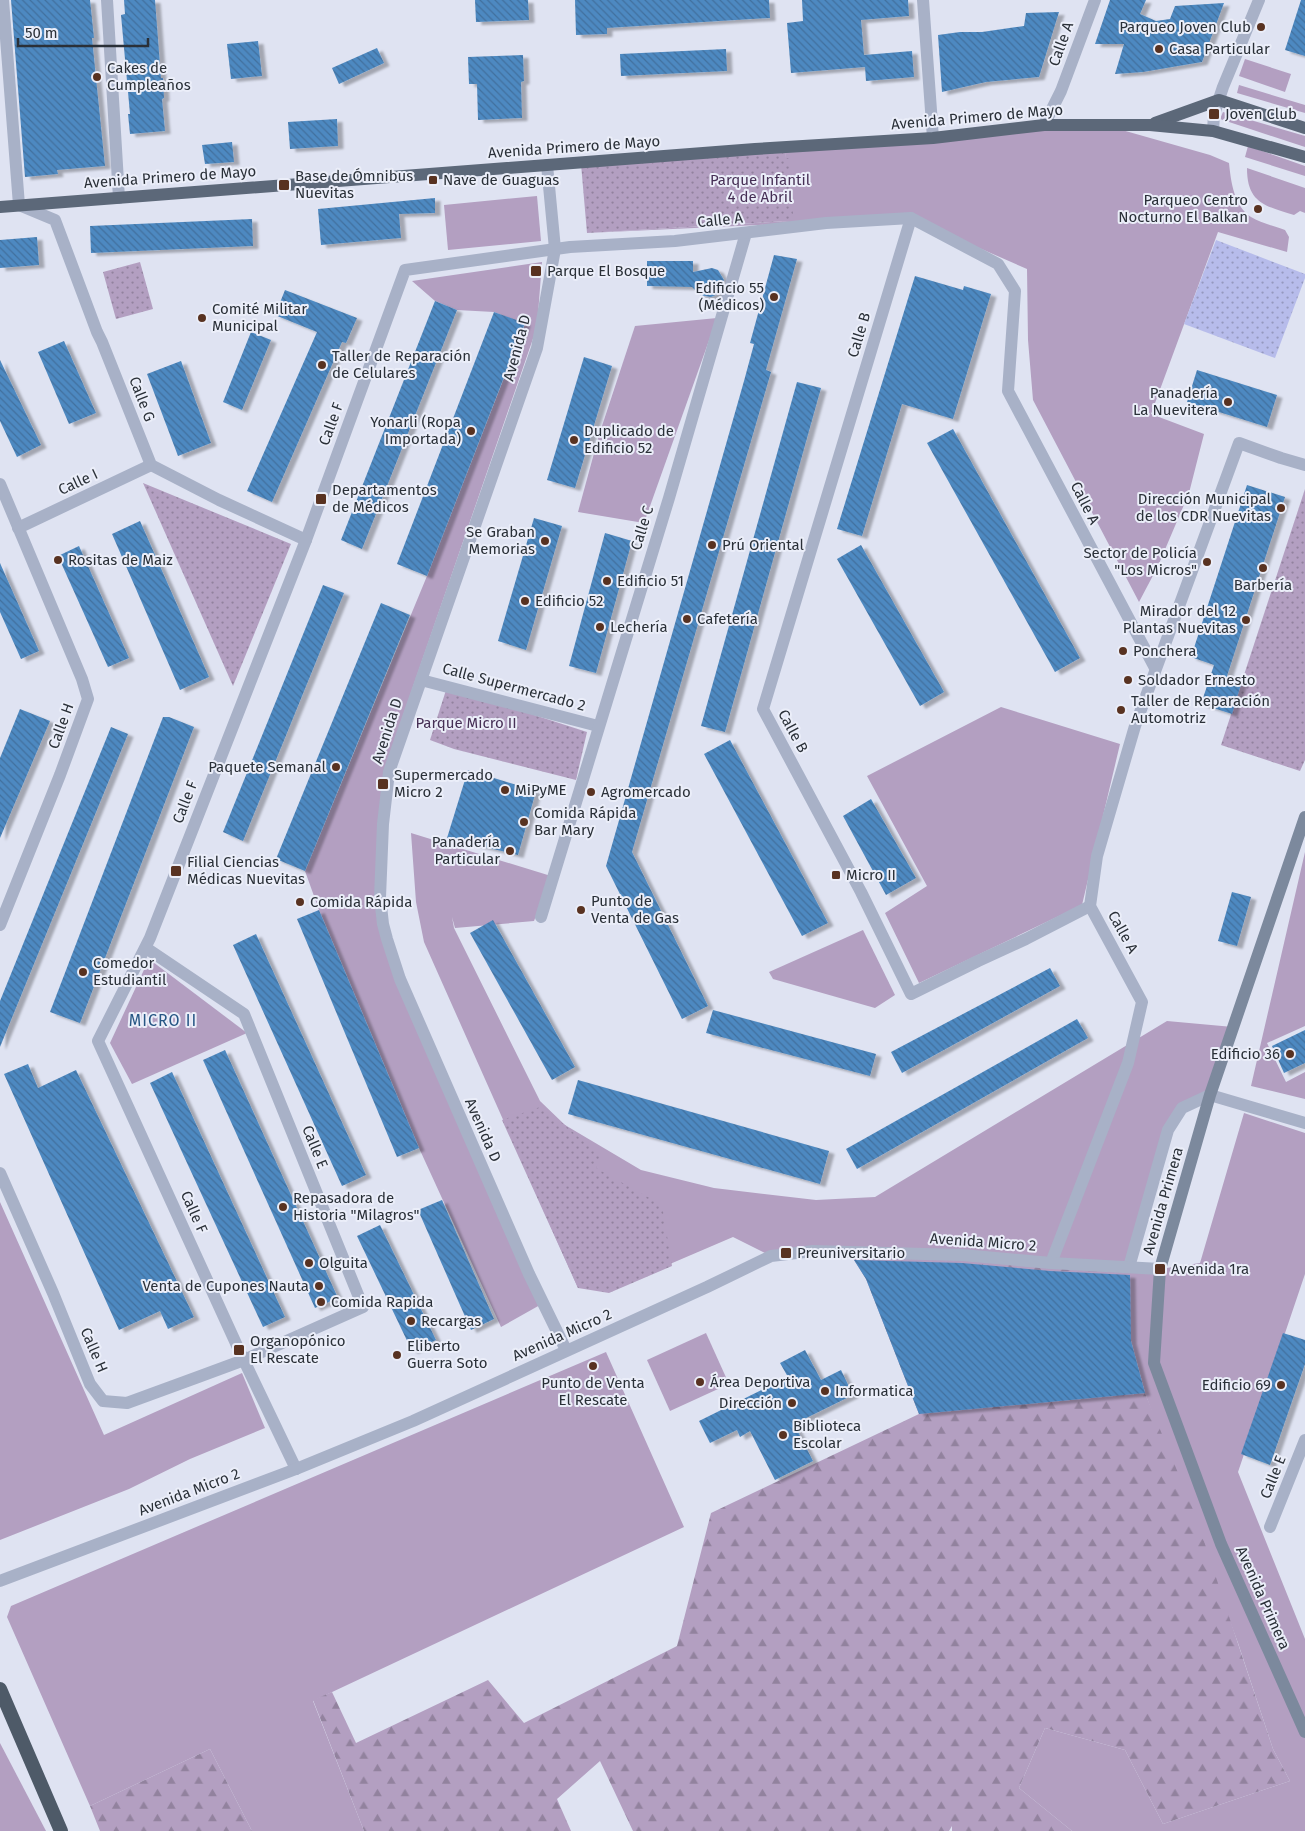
<svg xmlns="http://www.w3.org/2000/svg" width="1305" height="1831" viewBox="0 0 1305 1831" font-family="'Fira Sans',sans-serif">
<style>
.green{fill:#b39fc1}
.forest{fill:url(#forest-firs)}
.sand{fill:url(#sand-dots)}
.park{fill:url(#park-dots)}
.building{fill:url(#building-back-hatch);filter:url(#shadow)}
.lines{fill:none;stroke-linecap:round;stroke-linejoin:round}
.minor{stroke:#a8b1c7;stroke-width:12}
.tertiary{stroke:#a8b1c7;stroke-width:12}
.secondary{stroke:#7c899d;stroke-width:12}
.primary{stroke:#5c6879;stroke-width:12}
.trunk{stroke:#4e5a68;stroke-width:14}
.poi-dot{fill:#583221;stroke:#ebeef9;stroke-width:2}
.labels{text-anchor:middle;dominant-baseline:central;stroke-width:4;stroke-linejoin:round;paint-order:stroke}
.poi-label{font-size:15px;fill:#2a3038;stroke:#ebeef9;text-anchor:start}
.street-label{font-size:15px;fill:#2a3038;stroke:#ebeef9}
.park-label{font-size:15px;fill:#462f55;stroke:#ebeef9}
.neighbourhood-label{font-size:16px;letter-spacing:1px;fill:#265684;stroke:#ebeef9}
</style>
<defs>
<pattern id="forest-firs" width="22" height="20" patternUnits="userSpaceOnUse" patternTransform="scale(1.25)"><rect width="22" height="20" fill="#b39fc1"/><path d="M5 1l3.5 6h-7zM16 11l3.5 6h-7z" fill="#92829e"/></pattern>
<pattern id="sand-dots" width="8" height="8" patternUnits="userSpaceOnUse" patternTransform="scale(1.25)"><rect width="8" height="8" fill="#b7bceb"/><path d="M2 2h.1M6 6h.1" fill="none" stroke="#9599bf" stroke-width="1.8" stroke-linecap="round"/></pattern>
<pattern id="park-dots" width="8" height="8" patternUnits="userSpaceOnUse" patternTransform="scale(1.25)"><rect width="8" height="8" fill="#b39fc1"/><path d="M2 2h.1M6 6h.1" fill="none" stroke="#92829e" stroke-width="1.8" stroke-linecap="round"/></pattern>
<pattern id="building-back-hatch" width="6" height="6" patternUnits="userSpaceOnUse" patternTransform="scale(1.25)"><rect width="6" height="6" fill="#4e89c1"/><path d="M-1 5l2 2M0 0l6 6M5-1l2 2" fill="none" stroke="#41709e"/></pattern>
<filter id="shadow"><feDropShadow dx="5.5" dy="3" stdDeviation="1" flood-color="#0004"/></filter>
</defs>
<rect width="100%" height="100%" fill="#dfe3f2"/>
<g class="green">
<polygon points="1245,59 1291,74 1285,92 1239,76"/>
<polygon points="1239,85 1305,105 1305,113 1237,93"/>
<polygon points="1223,112 1305,136 1305,147 1220,119"/>
<path d="M1053 130H1122L1210 155 1229 163C1231 182 1234 206 1251 217 1260 223 1275 226 1285 230L1289 237 1287 252 1218 232 1151 414 1204 434 1189 493 1158 566 1139 602 1033 400 1028 340 1027 269 911 218 587 233 789 221 785 149Z"/>
<polygon points="1248,146 1305,166 1305,176 1245,157"/>
<path d="M1247 168 1305 188V213L1300 211 1294 215C1265 206 1247 203 1247 168Z"/>
<polygon points="537,196 541,241 448,250 444,205"/>
<polygon points="542,262 537,327 384,771 378,917 540,1305 501,1327 419,1148 319,910 305,871 427,576 525,324 494,312 457,310 435,301 412,281"/>
<polygon points="717,318 644,523 578,512 599,435 635,326"/>
<polygon points="1001,707 1120,744 1082,905 919,983 885,913 927,886 867,776"/>
<polygon points="411,833 551,876 534,921 455,928 452,917 454,928 540,1101 565,1125 641,1170 714,1188 816,1200 875,1197 1167,1021 1233,1027 1210,1095 1182,1108 1168,1130 1129,1266 1160,1269 1200,1263 1244,1113 1305,1133 1305,1274 1238,1472 1305,1639 1305,1831 1072,1831 1019,1788 1045,1728 1125,1750 1163,1824 1290,1781 1273,1749 1238,1643 1145,1393 1131,1341 889,1255 771,1256 733,1237 614,1288 578,1288 424,942 416,902"/>
<polygon points="1305,852 1305,1026 1267,1043 1286,1082 1305,1072 1305,1099 1251,1086"/>
<polygon points="863,930 895,995 875,1008 773,979 769,972"/>
<polygon points="149,959 247,1033 132,1084 110,1043"/>
<polygon points="0,1202 104,1435 242,1373 265,1428 190,1459 129,1489 0,1540"/>
<polygon points="706,1333 729,1384 670,1411 647,1360"/>
<polygon points="606,1352 684,1527 313,1701 364,1831 252,1831 210,1749 90,1806 7,1617 11,1606"/>
<polygon points="0,1743 46,1831 0,1831"/>
</g>
<g class="forest">
<polygon points="849,1252 1129,1267 1131,1341 1145,1393 1195,1514 1273,1749 1290,1781 1163,1824 1125,1750 1045,1728 1019,1788 1072,1831 952,1831 952,1826 949,1831 633,1831 600,1761 557,1799 571,1831 364,1831 313,1700 332,1692 356,1743 488,1680 524,1723 677,1646 711,1513 919,1414 866,1279"/>
<polygon points="210,1749 252,1831 100,1831 90,1806"/>
</g>
<polygon class="sand" points="1216,240 1305,274 1305,278 1275,358 1184,324"/>
<g class="park">
<polygon points="785,149 786,158 789,158 793,214 789,214 789,221 587,233 581,164"/>
<polygon points="140,262 153,309 116,319 103,272"/>
<polygon points="143,483 291,544 233,686"/>
<polygon points="1305,489 1305,760 1300,771 1221,745"/>
<polygon points="447,687 587,732 576,780 454,749 430,740"/>
<polygon points="540,1107 565,1125 601,1157 596,1168 662,1205 672,1266 609,1293 578,1288 502,1120"/>
</g>
<g class="building">
<polygon points="11,0 90,0 94,38 92,38 96,78 105,166 57,170 58,174 25,177"/>
<polygon points="124,0 155,0 161,78 163,78 164,98 162,99 165,131 130,134 128,114 130,114 121,15 125,14"/>
<polygon points="475,0 528,0 529,20 476,22"/>
<polygon points="575,0 769,0 770,18 607,28 607,34 576,35"/>
<polygon points="802,0 908,0 909,16 861,20 864,55 912,51 914,77 866,81 865,67 791,73 787,23 803,21"/>
<polygon points="1110,0 1146,0 1140,14 1156,21 1170,19 1175,6 1224,3 1202,62 1143,72 1115,74 1124,44 1095,44"/>
<polygon points="1301,0 1305,0 1305,56 1285,50"/>
<polygon points="1059,12 1039,77 986,82 942,92 938,35 960,32 982,32 1024,26 1026,13"/>
<polygon points="258,41 262,76 231,79 227,44"/>
<polygon points="377,48 384,63 339,84 332,68"/>
<polygon points="726,49 727,71 621,76 620,54"/>
<polygon points="523,55 524,81 521,82 522,118 478,120 477,84 469,84 468,57"/>
<polygon points="337,119 338,146 290,149 288,122"/>
<polygon points="232,142 234,162 205,164 202,145"/>
<polygon points="435,198 435,213 399,214 401,238 321,245 318,209"/>
<polygon points="252,219 253,246 91,253 90,226"/>
<polygon points="37,237 39,265 0,268 0,240"/>
<polygon points="774,255 797,259 766,370 771,372 632,852 708,1006 682,1019 606,866 744,381 754,344 750,343"/>
<polygon points="647,261 693,261 693,272 712,268 718,270 724,280 720,293 711,297 700,295 692,287 647,286"/>
<polygon points="915,276 963,290 964,286 991,294 953,419 902,404 862,536 837,529"/>
<polygon points="285,290 357,318 346,343 342,342 272,502 247,491 317,332 275,315"/>
<polygon points="435,301 457,310 362,549 341,540"/>
<polygon points="494,312 525,323 427,576 397,564"/>
<polygon points="251,332 271,340 242,410 223,402"/>
<polygon points="64,341 96,413 69,424 38,352"/>
<polygon points="584,357 612,366 575,488 547,480"/>
<polygon points="0,360 41,445 17,457 0,421"/>
<polygon points="181,361 211,443 178,456 147,374"/>
<polygon points="1197,370 1277,395 1267,427 1187,402"/>
<polygon points="797,382 821,388 725,732 701,726"/>
<polygon points="953,429 1080,658 1055,672 927,443"/>
<polygon points="1247,485 1285,497 1227,676 1242,681 1232,714 1201,704 1214,665 1191,657"/>
<polygon points="534,518 562,526 526,650 498,641"/>
<polygon points="140,521 209,677 180,690 112,534"/>
<polygon points="605,533 632,541 596,673 569,666"/>
<polygon points="861,545 944,692 920,706 837,559"/>
<polygon points="79,546 129,658 108,667 58,556"/>
<polygon points="0,563 39,651 21,659 0,612"/>
<polygon points="323,585 344,593 243,841 223,832"/>
<polygon points="381,603 410,615 305,871 276,859"/>
<polygon points="20,709 50,721 0,838 0,758"/>
<polygon points="163,717 169,717 194,727 80,1023 50,1012"/>
<polygon points="111,727 128,734 0,1047 0,1001"/>
<polygon points="730,740 828,923 802,936 704,754"/>
<polygon points="468,770 536,791 518,855 447,838"/>
<polygon points="871,799 916,878 886,895 843,816"/>
<polygon points="1232,892 1251,897 1237,946 1218,941"/>
<polygon points="319,910 419,1148 397,1157 297,919"/>
<polygon points="493,920 575,1067 552,1080 470,933"/>
<polygon points="256,934 366,1175 342,1186 233,945"/>
<polygon points="1050,968 1060,986 902,1073 891,1052"/>
<polygon points="713,1010 876,1054 870,1076 706,1033"/>
<polygon points="1077,1019 1088,1038 857,1169 846,1149"/>
<polygon points="1305,1030 1305,1063 1284,1073 1272,1046"/>
<polygon points="225,1050 338,1298 315,1308 203,1060"/>
<polygon points="28,1064 38,1088 76,1070 194,1317 168,1329 160,1311 119,1330 4,1074"/>
<polygon points="172,1072 285,1317 263,1327 150,1083"/>
<polygon points="578,1080 829,1151 820,1184 568,1114"/>
<polygon points="442,1200 494,1319 471,1330 418,1210"/>
<polygon points="380,1225 436,1340 412,1351 357,1236"/>
<polygon points="854,1260 962,1263 1050,1271 1130,1275 1131,1341 1145,1393 919,1414 866,1279"/>
<polygon points="1283,1333 1305,1340 1305,1364 1270,1465 1241,1454"/>
<polygon points="805,1350 821,1380 841,1370 853,1395 794,1424 813,1461 775,1480 750,1431 740,1437 737,1430 710,1443 699,1421 788,1377 780,1363"/>
</g>
<g class="lines">
<g class="minor">
<polyline points="3,0 19,205 55,220 97,332 102,342 151,465 219,500 306,540"/>
<polyline points="107,0 119,198"/>
<polyline points="923,0 933,138"/>
<polyline points="1044,125 1061,91 1095,0"/>
<polyline points="911,218 763,709 861,892 911,994 978,961 1026,939 1090,906"/>
<polyline points="0,484 82,679 88,699 60,775 0,925"/>
<polyline points="18,528 151,465"/>
<polyline points="421,680 598,726"/>
<polyline points="541,917 669,498 746,233"/>
<polyline points="0,1173 53,1293 90,1384 103,1401 127,1403 198,1377 244,1360 363,1307 244,1014 146,948"/>
<polyline points="1051,1263 1128,1063 1142,1002 1090,906 1097,856 1135,726 1239,443 1281,458 1305,465"/>
<polyline points="296,1469 239,1350 98,1041 150,938 306,540 405,270 570,247 675,241 826,223 911,218 998,264 1015,291 1008,391 1155,668"/>
<polyline points="1270,1527 1305,1440"/>
</g>
<g class="tertiary">
<polyline points="1213,131 1214,114 1223,87 1259,0"/>
<polyline points="547,165 555,249 537,348 389,772 383,824 380,897 383,924 387,939 400,979 529,1274 566,1350"/>
<polyline points="1129,1267 1168,1130 1182,1108 1210,1095 1305,1123"/>
<polyline points="0,1581 296,1469 413,1421 707,1287 771,1256 813,1251 962,1255 1051,1263 1160,1269"/>
</g>
<polyline class="secondary" points="1305,817 1210,1095 1160,1269 1154,1363 1221,1544 1305,1732"/>
<g class="primary">
<polyline points="1155,123 1219,100 1305,128"/>
<polyline points="0,207 755,149 933,138 1044,125 1150,125 1213,131 1305,157"/>
</g>
<polyline class="trunk" points="0,1689 61,1831"/>
</g>
<g class="poi-dot">
<circle cx="1261" cy="27" r="5"/>
<circle cx="1159" cy="49" r="5"/>
<circle cx="97" cy="77" r="5"/>
<rect x="1208" y="108" width="12" height="12" rx="2.5"/>
<rect x="428" y="175" width="10" height="10" rx="2.5"/>
<rect x="278" y="179" width="12" height="12" rx="2.5"/>
<circle cx="1258" cy="209" r="5"/>
<rect x="530" y="265" width="12" height="12" rx="2.5"/>
<circle cx="774" cy="297" r="5"/>
<circle cx="202" cy="318" r="5"/>
<circle cx="322" cy="365" r="5"/>
<circle cx="1228" cy="402" r="5"/>
<circle cx="471" cy="431" r="5"/>
<circle cx="574" cy="440" r="5"/>
<rect x="315" y="493" width="12" height="12" rx="2.5"/>
<circle cx="1281" cy="508" r="5"/>
<circle cx="545" cy="541" r="5"/>
<circle cx="712" cy="545" r="5"/>
<circle cx="58" cy="560" r="5"/>
<circle cx="1207" cy="562" r="5"/>
<circle cx="1263" cy="568" r="5"/>
<circle cx="607" cy="581" r="5"/>
<circle cx="525" cy="601" r="5"/>
<circle cx="687" cy="619" r="5"/>
<circle cx="1246" cy="620" r="5"/>
<circle cx="600" cy="627" r="5"/>
<circle cx="1123" cy="651" r="5"/>
<circle cx="1128" cy="680" r="5"/>
<circle cx="1121" cy="710" r="5"/>
<circle cx="336" cy="767" r="5"/>
<rect x="377" y="778" width="12" height="12" rx="2.5"/>
<circle cx="505" cy="790" r="5"/>
<circle cx="591" cy="792" r="5"/>
<circle cx="524" cy="822" r="5"/>
<circle cx="510" cy="851" r="5"/>
<rect x="170" y="865" width="12" height="12" rx="2.5"/>
<rect x="831" y="870" width="10" height="10" rx="2.5"/>
<circle cx="300" cy="902" r="5"/>
<circle cx="581" cy="910" r="5"/>
<circle cx="83" cy="972" r="5"/>
<circle cx="1290" cy="1054" r="5"/>
<circle cx="283" cy="1207" r="5"/>
<rect x="780" y="1247" width="12" height="12" rx="2.5"/>
<circle cx="309" cy="1263" r="5"/>
<rect x="1154" y="1263" width="12" height="12" rx="2.5"/>
<circle cx="319" cy="1286" r="5"/>
<circle cx="321" cy="1302" r="5"/>
<circle cx="411" cy="1321" r="5"/>
<rect x="233" y="1344" width="12" height="12" rx="2.5"/>
<circle cx="397" cy="1355" r="5"/>
<circle cx="593" cy="1366" r="5"/>
<circle cx="700" cy="1382" r="5"/>
<circle cx="1281" cy="1385" r="5"/>
<circle cx="825" cy="1391" r="5"/>
<circle cx="792" cy="1403" r="5"/>
<circle cx="783" cy="1435" r="5"/>
</g>
<g class="labels">
<g class="poi-label">
<text x="1251" y="27" text-anchor="end">Parqueo Joven Club</text>
<text x="1169" y="49">Casa Particular</text>
<text x="107" y="68">Cakes de<tspan x="107" dy="17">Cumpleaños</tspan></text>
<text x="1225" y="114">Joven Club</text>
<text x="295" y="176">Base de Ómnibus<tspan x="295" dy="17">Nuevitas</tspan></text>
<text x="443" y="180">Nave de Guaguas</text>
<text x="1248" y="200" text-anchor="end">Parqueo Centro<tspan x="1248" dy="17">Nocturno El Balkan</tspan></text>
<text x="547" y="271">Parque El Bosque</text>
<text x="764" y="288" text-anchor="end">Edificio 55<tspan x="764" dy="17">(Médicos)</tspan></text>
<text x="212" y="309">Comité Militar<tspan x="212" dy="17">Municipal</tspan></text>
<text x="332" y="356">Taller de Reparación<tspan x="332" dy="17">de Celulares</tspan></text>
<text x="1218" y="393" text-anchor="end">Panadería<tspan x="1218" dy="17">La Nuevitera</tspan></text>
<text x="461" y="422" text-anchor="end">Yonarli (Ropa<tspan x="461" dy="17">Importada)</tspan></text>
<text x="584" y="431">Duplicado de<tspan x="584" dy="17">Edificio 52</tspan></text>
<text x="332" y="490">Departamentos<tspan x="332" dy="17">de Médicos</tspan></text>
<text x="1271" y="499" text-anchor="end">Dirección Municipal<tspan x="1271" dy="17">de los CDR Nuevitas</tspan></text>
<text x="535" y="532" text-anchor="end">Se Graban<tspan x="535" dy="17">Memorias</tspan></text>
<text x="722" y="545">Prú Oriental</text>
<text x="1197" y="553" text-anchor="end">Sector de Policía<tspan x="1197" dy="17">"Los Micros"</tspan></text>
<text x="68" y="560">Rositas de Maiz</text>
<text x="617" y="581">Edificio 51</text>
<text x="1263" y="585" text-anchor="middle">Barbería</text>
<text x="535" y="601">Edificio 52</text>
<text x="1236" y="611" text-anchor="end">Mirador del 12<tspan x="1236" dy="17">Plantas Nuevitas</tspan></text>
<text x="697" y="619">Cafetería</text>
<text x="610" y="627">Lechería</text>
<text x="1133" y="651">Ponchera</text>
<text x="1138" y="680">Soldador Ernesto</text>
<text x="1131" y="701">Taller de Reparación<tspan x="1131" dy="17">Automotriz</tspan></text>
<text x="326" y="767" text-anchor="end">Paquete Semanal</text>
<text x="394" y="775">Supermercado<tspan x="394" dy="17">Micro 2</tspan></text>
<text x="515" y="790">MiPyME</text>
<text x="601" y="792">Agromercado</text>
<text x="534" y="813">Comida Rápida<tspan x="534" dy="17">Bar Mary</tspan></text>
<text x="500" y="842" text-anchor="end">Panadería<tspan x="500" dy="17">Particular</tspan></text>
<text x="187" y="862">Filial Ciencias<tspan x="187" dy="17">Médicas Nuevitas</tspan></text>
<text x="846" y="875">Micro II</text>
<text x="591" y="901">Punto de<tspan x="591" dy="17">Venta de Gas</tspan></text>
<text x="310" y="902">Comida Rápida</text>
<text x="93" y="963">Comedor<tspan x="93" dy="17">Estudiantil</tspan></text>
<text x="1280" y="1054" text-anchor="end">Edificio 36</text>
<text x="293" y="1198">Repasadora de<tspan x="293" dy="17">Historia "Milagros"</tspan></text>
<text x="797" y="1253">Preuniversitario</text>
<text x="319" y="1263">Olguita</text>
<text x="1171" y="1269">Avenida 1ra</text>
<text x="309" y="1286" text-anchor="end">Venta de Cupones Nauta</text>
<text x="331" y="1302">Comida Rapida</text>
<text x="421" y="1321">Recargas</text>
<text x="250" y="1341">Organopónico<tspan x="250" dy="17">El Rescate</tspan></text>
<text x="407" y="1346">Eliberto<tspan x="407" dy="17">Guerra Soto</tspan></text>
<text x="710" y="1382">Área Deportiva</text>
<text x="593" y="1383" text-anchor="middle">Punto de Venta<tspan x="593" dy="17">El Rescate</tspan></text>
<text x="1271" y="1385" text-anchor="end">Edificio 69</text>
<text x="835" y="1391">Informatica</text>
<text x="782" y="1403" text-anchor="end">Dirección</text>
<text x="793" y="1426">Biblioteca<tspan x="793" dy="17">Escolar</tspan></text>
</g>
<g class="street-label">
<text transform="translate(1061 44) rotate(-70)">Calle A</text>
<text transform="translate(977 117) rotate(-5)">Avenida Primero de Mayo</text>
<text transform="translate(574 147) rotate(-4)">Avenida Primero de Mayo</text>
<text transform="translate(170 177) rotate(-4)">Avenida Primero de Mayo</text>
<text transform="translate(720 220) rotate(-6)">Calle A</text>
<text transform="translate(859 335) rotate(-73)">Calle B</text>
<text transform="translate(517 348) rotate(-75)">Avenida D</text>
<text transform="translate(142 399) rotate(69)">Calle G</text>
<text transform="translate(331 424) rotate(-70)">Calle F</text>
<text transform="translate(78 482) rotate(-25)">Calle I</text>
<text transform="translate(1085 503) rotate(63)">Calle A</text>
<text transform="translate(642 528) rotate(-73)">Calle C</text>
<text transform="translate(514 687) rotate(15)">Calle Supermercado 2</text>
<text transform="translate(61 726) rotate(-70)">Calle H</text>
<text transform="translate(387 731) rotate(-72)">Avenida D</text>
<text transform="translate(793 731) rotate(62)">Calle B</text>
<text transform="translate(185 802) rotate(-69)">Calle F</text>
<text transform="translate(1123 932) rotate(61)">Calle A</text>
<text transform="translate(483 1130) rotate(66)">Avenida D</text>
<text transform="translate(315 1147) rotate(68)">Calle E</text>
<text transform="translate(1163 1201) rotate(-74)">Avenida Primera</text>
<text transform="translate(194 1212) rotate(66)">Calle F</text>
<text transform="translate(983 1242) rotate(4)">Avenida Micro 2</text>
<text transform="translate(562 1335) rotate(-24)">Avenida Micro 2</text>
<text transform="translate(94 1350) rotate(67)">Calle H</text>
<text transform="translate(1273 1477) rotate(-68)">Calle E</text>
<text transform="translate(189 1492) rotate(-21)">Avenida Micro 2</text>
<text transform="translate(1263 1598) rotate(66)">Avenida Primera</text>
</g>
<g class="park-label">
<text x="760" y="180">Parque Infantil<tspan x="760" dy="17">4 de Abril</tspan></text>
<text x="466" y="723">Parque Micro II</text>
</g>
<g class="neighbourhood-label">
<text x="163" y="1020">MICRO II</text>
</g>
</g>
<path d="M18 38v8h130v-8" fill="none" stroke="#2a3038" stroke-width="2.5"/>
<text x="25" y="38" font-size="15" fill="#2a3038" stroke="#ebeef9" stroke-width="4" paint-order="stroke">50 m</text>
</svg>
